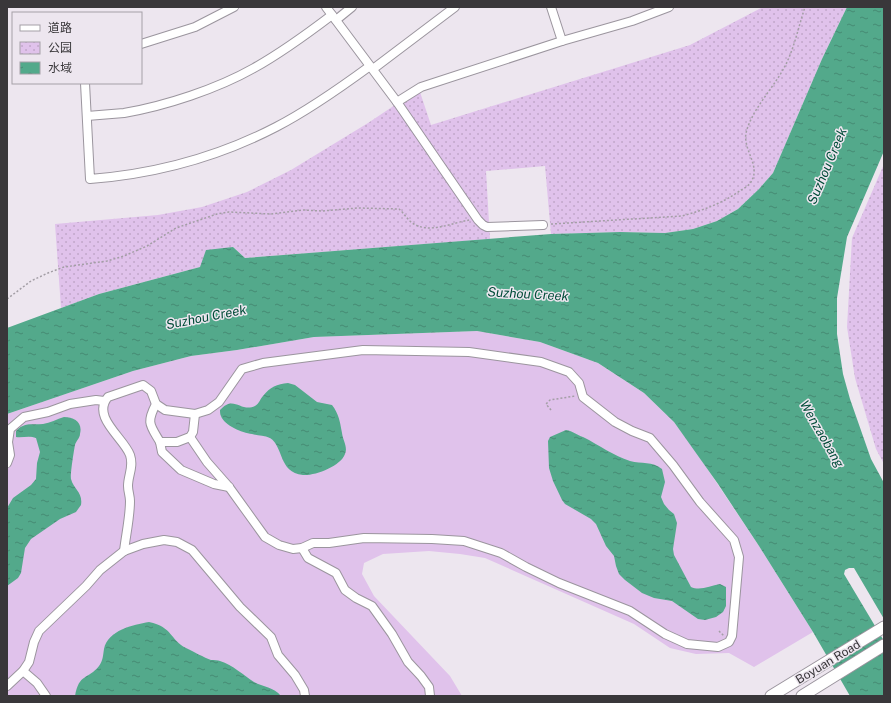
<svg xmlns="http://www.w3.org/2000/svg" width="891" height="703" viewBox="0 0 891 703" font-family="'Public Sans','Noto Sans SC',sans-serif">
<style>
.grass{fill:#e0c2eb}
.park{fill:url(#park-dots)}
.water{fill:url(#water-ripples)}
.lines{fill:none;stroke-linecap:round;stroke-linejoin:round}
.minor-casing{stroke:#9b959e;stroke-width:10}
.major-casing{stroke:#9b959e;stroke-width:13}
.path{stroke:#a39ea5;stroke-width:1.5;stroke-dasharray:2 2;stroke-linecap:butt}
.minor{stroke:#fff;stroke-width:8}
.major{stroke:#fff;stroke-width:11}
.labels{text-anchor:middle;dominant-baseline:central;stroke-width:3;stroke-linejoin:round;paint-order:stroke}
.street-label{font-size:12px;fill:#39373a;stroke:#ede6ef}
.water-label{font-size:13px;font-style:italic;fill:#004c38;stroke:#ede6ef}
</style>
<defs>
<pattern id="park-dots" width="8" height="8" patternUnits="userSpaceOnUse"><rect width="8" height="8" fill="#e0c2eb"/><path d="M2 2h.1M6 6h.1" fill="none" stroke="#c1a7ca" stroke-width="1.8" stroke-linecap="round"/></pattern>
<pattern id="water-ripples" width="26" height="14" patternUnits="userSpaceOnUse"><rect width="26" height="14" fill="#53a98b"/><path d="M2 4q2-2 4 0t4 0M15 11q2-2 4 0t4 0" fill="none" stroke="#468a73"/></pattern>
</defs>
<rect width="100%" height="100%" fill="#ede6ef"/>
<polygon class="grass" points="477,331 540,342 598,363 644,393 674,422 694,449 759,546 813,632 754,667 729,653 696,654 670,648 634,624 485,558 460,554 429,551 383,554 364,563 362,574 374,596 450,676 462,696 7,696 7,414 133,371 191,356 237,350 314,337"/>
<g class="park">
<polygon points="763,7 847,7 822,59 773,173 759,189 738,209 717,221 693,229 665,233 620,232 551,234 545,166 486,171 490,239 245,258 233,247 200,267 99,294 61,308 55,224 158,215 202,207 247,192 291,170 368,123 419,89 431,125 690,45"/>
<polygon points="884,164 884,464 876,449 855,378 847,327 852,238"/>
</g>
<g class="water">
<polygon points="847,7 884,7 884,151 847,237 837,298 837,334 843,374 850,399 871,459 884,483 884,619 854,568 849,568 845,570 844,574 884,641 884,696 850,696 813,632 759,546 718,484 674,422 644,393 598,363 540,342 477,331 314,337 237,350 191,356 133,371 7,414 7,328 99,294 200,267 206,250 233,247 245,258 551,234 620,232 665,233 693,229 717,221 738,209 759,189 773,173 822,59"/>
<path d="M288 383 295 385 317 402 332 405C339 414 340 422 342 433 343 441 348 447 345 454 341 466 315 476 303 475 278 472 284 447 270 438 264 435 258 436 252 434 242 433 224 425 221 416 220 415 220 411 220 410 234 394 241 413 255 406 259 404 260 399 263 396 270 387 277 384 288 383Z"/>
<path d="M64 417C74 417 83 422 80 434 80 438 76 441 75 445 74 450 70 475 71 479 74 490 83 492 81 505L76 512 60 519 31 539 25 548 21 573 18 578 7 586V508L13 498 31 485 36 479 37 463 40 452 36 438C29 435 23 438 16 437V431C24 422 32 425 43 424 50 423 57 419 64 417Z"/>
<path d="M566 430C573 431 577 435 583 437 599 445 614 456 630 461 642 464 652 461 662 469L665 482 661 497 664 504 669 510 674 514 677 523 673 549 674 555 691 587C700 591 710 586 720 584L726 587V606L723 612 716 617 705 620 698 619 672 601 654 598 642 593 625 580 619 574 616 566 614 556 606 546 596 524 591 519 565 504 562 500 553 481 549 468 548 441 550 437Z"/>
<path d="M149 622C173 627 170 640 186 648 192 651 205 658 211 660 214 660 218 660 220 661 233 665 243 675 254 682 263 687 274 687 281 696H75C79 673 88 680 99 666 103 661 103 655 104 649 108 630 133 625 149 622Z"/>
</g>
<g class="lines">
<g class="minor-casing">
<g id="minor">
<polyline points="326,7 397,102 421,87 562,41 632,21 669,7"/>
<polyline points="551,7 562,41"/>
<polyline points="336,20 352,7"/>
<polyline points="141,44 195,27 234,7"/>
<polyline points="373,69 455,7"/>
<path d="M85 83 90 179C155 174 218 157 276 127 309 110 340 88 370 66"/>
<polyline points="397,102 478,220 483,225 487,227 543,225"/>
<path d="M87 116C99 115 111 114 124 113 165 106 217 89 254 68 281 53 307 34 332 15"/>
<path d="M156 404C146 423 150 425 160 442H177L190 437 193 432 195 414"/>
<polyline points="160,442 162,452 181,470 214,484 229,487"/>
<polyline points="7,463 10,455 8,442 10,429 24,417 48,412 70,404 96,400 104,401"/>
<polyline points="302,548 308,558 336,573 345,590 356,598 372,606 392,634 408,662 421,676 429,687 430,696"/>
<path d="M124 551C126 534 130 517 130 501 130 496 128 491 128 486 128 475 134 467 130 455 124 438 91 417 108 397L143 385 151 391 156 404 165 410 195 414 208 410 219 402 242 369 263 363 363 350 469 352 541 362 569 372 579 383 583 397 615 422 632 431 650 438 673 465 700 502 734 540 739 557 732 636 729 642 718 647 687 644 665 634 630 611 559 583 526 567 501 553 464 541 432 539 364 538 329 543H313L302 548 293 549 279 545 265 537 229 487 207 462 190 437"/>
<polyline points="23,671 37,683 46,696"/>
<polyline points="7,686 23,671 29,662 34,642 39,631 86,586 100,570 124,551 143,544 164,540 177,542 192,550 240,607 271,637 278,655 295,675 304,690 305,696"/>
</g>
</g>
<g class="major-casing">
<g id="major">
<polyline points="771,696 884,627"/>
<polyline points="802,696 884,645"/>
</g>
</g>
<g class="path">
<path d="M551 224 682 216C704 210 723 203 741 190 745 188 750 185 752 180 760 165 743 150 746 133 752 108 776 86 787 62 795 45 799 25 805 7"/>
<path d="M7 299 31 281 48 273 64 267 107 261 124 256 147 246 176 228 217 214 229 212 271 214 303 210 322 211 358 208 399 209C404 213 408 221 414 224 431 234 453 222 470 220"/>
<polyline points="551,410 546,404 550,400 575,396"/>
<polyline points="719,631 724,636"/>
</g>
<use href="#minor" class="minor"/>
<use href="#major" class="major"/>
</g>
<g class="labels">
<g class="street-label">
<text transform="translate(828 662) rotate(-31)">Boyuan Road</text>
</g>
<g class="water-label">
<text transform="translate(827 166) rotate(-67)">Suzhou Creek</text>
<text transform="translate(528 294) rotate(3)">Suzhou Creek</text>
<text transform="translate(206 317) rotate(-11)">Suzhou Creek</text>
<text transform="translate(822 434) rotate(60)">Wenzaobang</text>
</g>
</g>
<rect width="891" height="703" fill="none" stroke="#39373a" stroke-width="16"/>
<rect x="12" y="12" width="130" height="72" fill="#ede6ef" stroke="#a5a0a7"/>
<rect x="20" y="25" width="20" height="6" fill="#ffffff" stroke="#a5a0a7"/>
<text x="48" y="32" font-size="12" fill="#39373a">道路</text>
<rect x="20" y="42" width="20" height="12" fill="url(#park-dots)" stroke="#a5a0a7"/>
<text x="48" y="52" font-size="12" fill="#39373a">公园</text>
<rect x="20" y="62" width="20" height="12" fill="url(#water-ripples)" stroke="#a5a0a7"/>
<text x="48" y="72" font-size="12" fill="#39373a">水域</text>
</svg>
